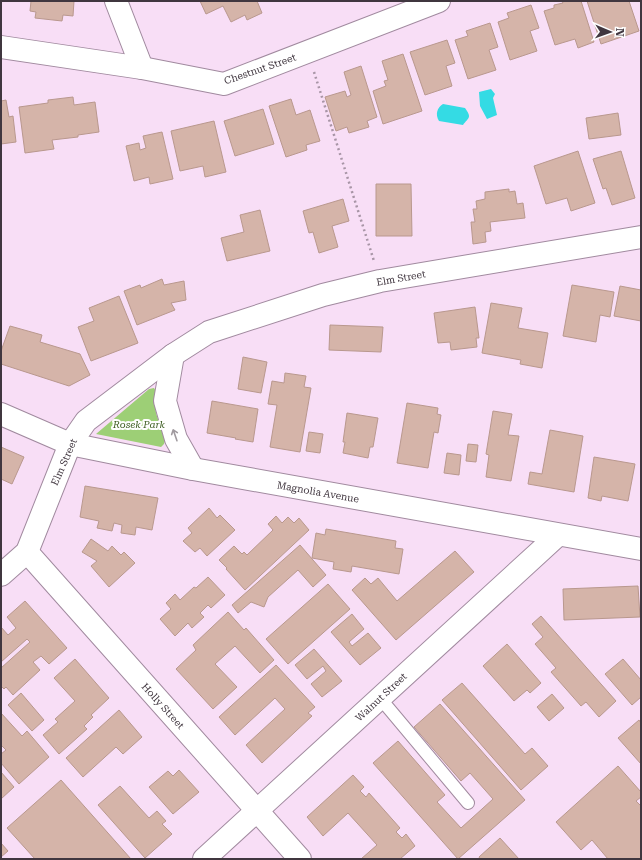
<svg xmlns="http://www.w3.org/2000/svg" width="642" height="860" viewBox="0 0 642 860" font-family="'Roboto Serif',serif">
<style>
.green{fill:#9dcf76}
.water{fill:#34dbe4}
.building{fill:#d5b4a9;stroke:#b9988e}
.lines{fill:none;stroke-linecap:round;stroke-linejoin:round}
.service-casing{stroke:#a18a9f;stroke-width:14}
.minor-casing{stroke:#a18a9f;stroke-width:24}
.path{stroke:#a895a6;stroke-width:2.5;stroke-dasharray:2 3;stroke-linecap:butt}
.service{stroke:#fff;stroke-width:12}
.minor{stroke:#fff;stroke-width:22}
.oneway{stroke:#a09a9f}
.labels{text-anchor:middle;dominant-baseline:central;stroke-width:4;stroke-linejoin:round;paint-order:stroke}
.street-label{font-size:10px;fill:#40363f;stroke:#fff}
.park-label{font-size:10px;font-style:italic;fill:#3c5c20;stroke:#fff}
</style>
<rect width="100%" height="100%" fill="#f8def6"/>
<polygon class="green" points="154,388 156,391 155,403 156,413 165,441 164,444 161,447 96,434 149,389"/>
<g class="water">
<polygon points="491,89 495,94 493,98 497,115 487,119 480,106 479,92"/>
<path d="M443 104 465 108C472 118 469 117 463 125L439 121C435 114 437 108 443 104Z"/>
</g>
<g class="building">
<polygon points="31,1 74,1 73,16 63,15 62,21 35,18 36,12 30,11"/>
<polygon points="200,1 257,1 262,13 247,20 245,15 231,22 223,6 206,14"/>
<polygon points="562,1 581,1 594,42 578,48 575,39 555,45 544,11 554,8 554,5 563,3"/>
<polygon points="587,1 629,1 639,31 601,44"/>
<polygon points="531,5 539,28 530,31 537,51 510,60 498,22 509,18 507,13"/>
<polygon points="490,23 498,47 489,50 496,70 468,79 455,40 468,36 466,31"/>
<polygon points="447,40 455,63 446,66 452,86 425,95 410,52"/>
<polygon points="403,54 422,111 383,124 373,91 386,86 384,81 388,80 382,61"/>
<polygon points="361,66 377,117 367,121 369,127 349,133 347,127 336,131 325,97 345,91 347,97 351,95 344,72"/>
<polygon points="73,97 74,105 95,102 99,132 78,135 78,137 52,140 54,149 25,153 19,107 48,103 48,100"/>
<polygon points="291,99 296,115 310,110 320,141 306,145 307,150 286,157 269,106"/>
<polygon points="6,100 9,117 13,116 16,142 1,144 1,101"/>
<polygon points="263,109 274,144 235,156 224,121"/>
<polygon points="618,113 621,135 589,139 586,118"/>
<polygon points="214,121 226,172 205,177 203,166 180,171 171,131"/>
<polygon points="162,132 173,179 150,184 149,177 134,181 126,146 139,143 140,150 146,148 143,136"/>
<polygon points="578,151 595,203 571,211 567,198 546,204 534,166"/>
<polygon points="621,151 635,198 612,205 606,188 603,189 593,159"/>
<polygon points="376,184 411,184 412,236 376,236"/>
<polygon points="509,189 509,192 515,191 517,204 523,203 525,218 490,222 491,231 485,232 486,242 473,244 471,222 475,222 473,209 477,209 476,201 485,199 485,192"/>
<polygon points="343,199 349,221 332,226 338,247 319,253 313,232 309,233 303,211"/>
<polygon points="260,210 270,251 227,261 221,238 244,232 240,215"/>
<polygon points="162,279 164,285 184,281 186,300 171,303 175,310 137,325 124,291 140,285 141,288"/>
<polygon points="572,285 614,292 610,317 600,315 596,342 563,336"/>
<polygon points="620,286 641,290 641,321 614,316"/>
<polygon points="119,296 138,343 91,361 78,327 94,321 89,308"/>
<polygon points="491,303 522,308 518,328 548,333 542,368 520,364 521,360 482,353"/>
<polygon points="475,307 479,338 476,338 477,347 451,350 450,342 438,343 434,313"/>
<polygon points="330,325 383,327 381,352 329,350"/>
<polygon points="10,326 42,335 40,342 80,354 90,375 69,386 1,364 1,351"/>
<polygon points="243,357 267,362 261,393 238,389"/>
<polygon points="285,373 306,376 304,387 311,388 300,452 270,447 277,405 268,404 272,381 284,383"/>
<polygon points="212,401 258,409 253,442 235,439 236,438 207,433"/>
<polygon points="407,403 438,408 437,414 441,415 438,433 434,432 428,468 397,463"/>
<polygon points="493,411 512,414 508,435 519,436 511,481 486,477 489,455 486,454"/>
<polygon points="347,413 378,418 373,447 370,447 368,458 343,453 345,442 343,442"/>
<polygon points="550,430 583,436 574,492 528,484 530,472 542,474"/>
<polygon points="309,432 323,434 320,453 306,451"/>
<polygon points="468,444 478,445 476,462 466,461"/>
<polygon points="1,447 24,457 12,484 1,479"/>
<polygon points="447,453 461,455 459,475 444,473"/>
<polygon points="594,457 635,464 628,501 602,496 601,501 588,498"/>
<polygon points="85,486 158,498 152,530 136,527 135,535 121,533 122,525 114,523 112,531 97,528 99,521 80,517"/>
<polygon points="209,508 217,518 220,515 235,530 207,556 200,548 195,552 183,541 192,533 188,528"/>
<polygon points="276,516 282,523 288,517 294,523 299,518 309,530 245,590 226,569 227,568 219,560 234,546 242,554 244,552 247,555 273,530 268,524"/>
<polygon points="326,529 396,541 395,548 403,549 399,574 352,566 351,572 333,569 334,562 312,558 316,533 325,535"/>
<polygon points="91,539 108,551 112,546 121,555 124,552 135,563 109,587 91,566 97,561 82,552"/>
<polygon points="300,545 326,575 313,587 298,570 268,597 264,607 251,602 238,613 232,605"/>
<polygon points="455,551 474,572 396,640 352,590 365,578 371,584 378,578 397,601"/>
<polygon points="208,577 225,595 211,608 208,605 200,613 204,617 192,628 188,623 175,636 160,619 171,609 166,603 175,594 180,600 194,587 196,588"/>
<polygon points="328,584 350,609 288,664 266,639"/>
<polygon points="638,586 640,617 564,620 563,589"/>
<polygon points="25,601 67,648 49,664 41,656 33,662 40,670 13,695 6,687 4,689 1,686 1,668 30,642 27,639 1,662 1,627 8,635 16,628 7,617"/>
<polygon points="228,612 244,630 246,628 274,660 260,673 235,646 215,664 237,687 213,709 176,669 196,650 193,645"/>
<polygon points="352,614 364,629 349,642 352,646 368,633 381,648 360,665 331,632"/>
<polygon points="541,616 616,701 599,717 586,702 581,706 551,672 556,668 535,644 543,637 532,624"/>
<polygon points="507,644 541,683 530,693 527,690 514,701 483,666"/>
<polygon points="314,649 342,681 322,697 311,684 326,671 323,666 307,679 295,665"/>
<polygon points="75,659 109,698 91,715 93,717 84,726 87,729 59,754 43,735 58,722 55,719 75,701 54,678"/>
<polygon points="623,659 641,680 641,697 632,705 605,674"/>
<polygon points="276,665 315,707 308,713 312,716 262,763 246,745 285,709 275,698 235,735 219,717"/>
<polygon points="462,683 525,754 532,748 548,766 521,790 442,700"/>
<polygon points="21,693 44,720 32,731 8,705"/>
<polygon points="552,694 564,708 549,721 537,707"/>
<polygon points="440,704 525,800 458,859 373,763 398,741 445,795 437,802 461,828 493,799 470,773 461,781 414,727"/>
<polygon points="119,710 142,737 123,754 116,747 83,777 66,758"/>
<polygon points="1,713 22,736 27,731 49,757 19,784 1,763 1,754 6,750 1,745"/>
<polygon points="639,720 641,723 641,764 618,738"/>
<polygon points="618,766 641,792 641,797 636,801 641,806 641,859 608,859 592,840 581,850 556,822"/>
<polygon points="179,770 199,792 173,814 149,787 168,771 173,776"/>
<polygon points="1,772 14,787 1,799"/>
<polygon points="353,775 364,787 360,791 366,797 369,793 400,828 396,832 402,838 406,834 415,846 400,859 361,859 377,845 348,813 323,836 307,817"/>
<polygon points="61,780 131,859 35,859 7,828"/>
<polygon points="120,786 149,818 157,811 166,821 162,824 172,834 145,858 98,805"/>
<polygon points="500,838 519,859 480,859 479,857"/>
<polygon points="1,843 8,851 1,857"/>
</g>
<g class="lines">
<g class="service-casing">
<polyline id="service" points="380,698 468,803"/>
</g>
<g class="minor-casing">
<g id="minor">
<polyline points="116,1 142,68"/>
<polyline points="1,47 142,68 224,84 439,1"/>
<polyline points="173,355 165,401 176,439 193,469"/>
<polyline points="1,414 70,444 193,469 641,549"/>
<polyline points="27,552 300,859"/>
<polyline points="1,575 27,552 70,444 86,421 173,355 209,332 323,295 380,281 641,237"/>
<polyline points="204,859 558,535"/>
</g>
</g>
<polyline class="path" points="314,72 374,261"/>
<use href="#service" class="service"/>
<use href="#minor" class="minor"/>
</g>
<defs><path id="oneway-shaft" d="M-6 0H5M1.5-3L5.5 0L1.5 3" fill="none" stroke-width="1.6" stroke-linecap="round" stroke-linejoin="round"/></defs>
<use class="oneway" href="#oneway-shaft" transform="translate(175 435) rotate(-109)"/>
<g class="labels">
<g class="street-label">
<text transform="translate(260 69) rotate(-19)">Chestnut Street</text>
<text transform="translate(401 278) rotate(-10)">Elm Street</text>
<text transform="translate(64 462) rotate(-66)">Elm Street</text>
<text transform="translate(318 492) rotate(10)">Magnolia Avenue</text>
<text transform="translate(381 697) rotate(-43)">Walnut Street</text>
<text transform="translate(163 706) rotate(48)">Holly Street</text>
</g>
<g class="park-label">
<text x="139" y="424">Rosek Park</text>
</g>
</g>
<rect width="642" height="860" fill="none" stroke="#40363f" stroke-width="4"/>
<g transform="translate(610 32) rotate(92)" stroke="#ffffff" stroke-width="3" paint-order="stroke">
<path d="M0-3L7 15L0 10L-7 15Z" fill="#40363f"/>
<text y="-6" font-size="11" font-weight="bold" text-anchor="middle" fill="#40363f">N</text>
</g>
</svg>
